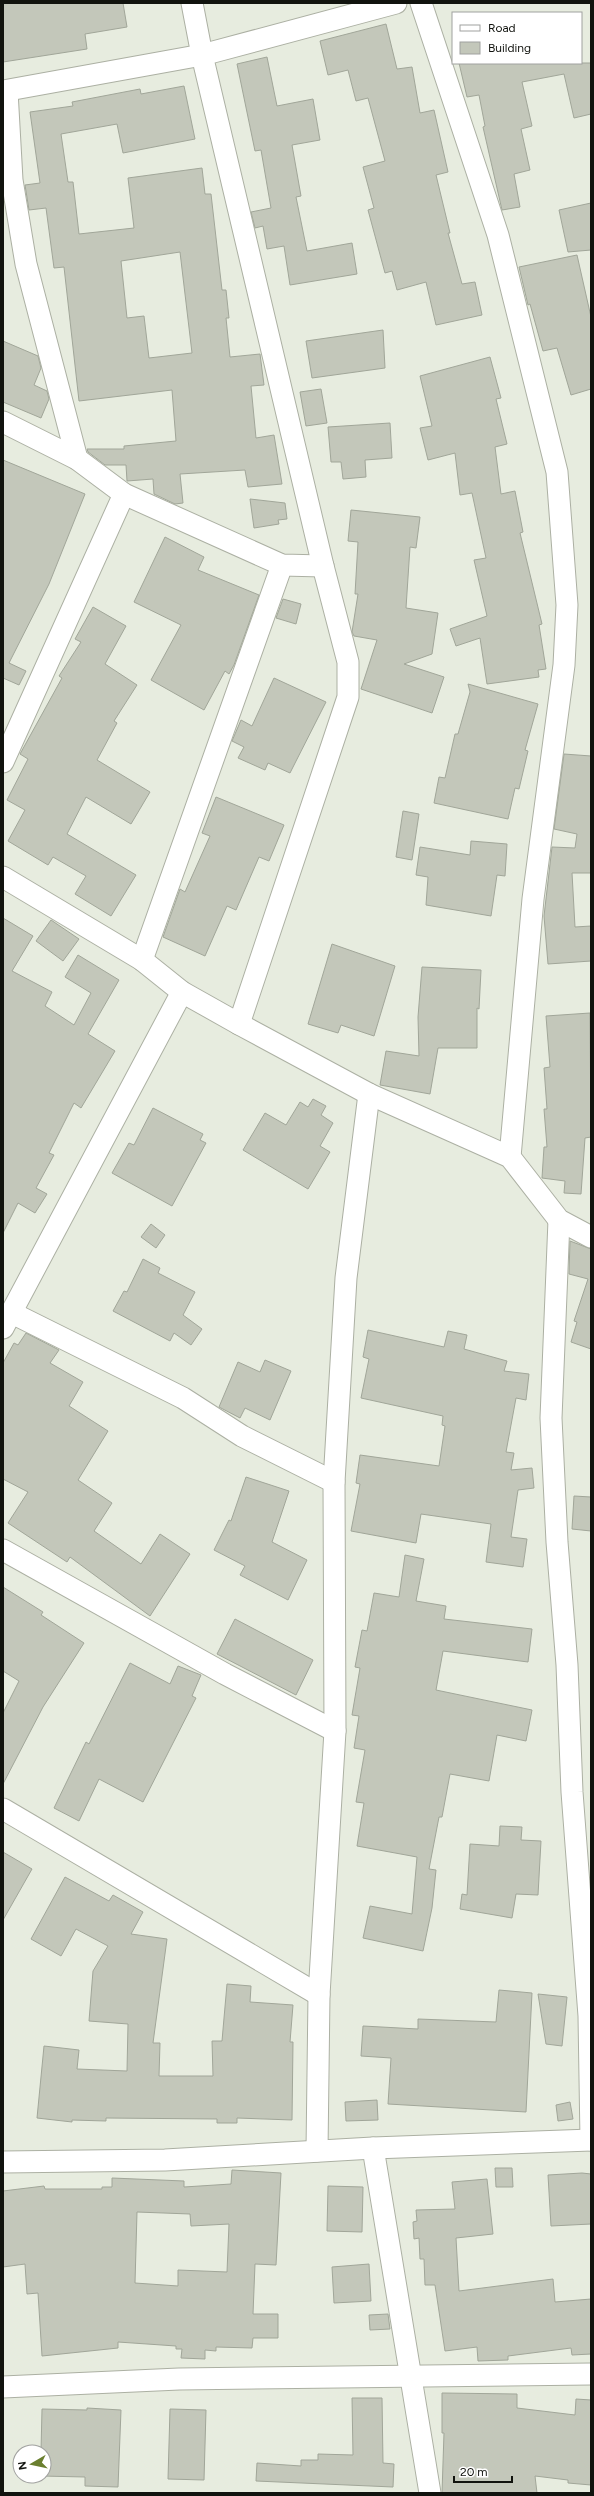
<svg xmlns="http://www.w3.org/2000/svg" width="594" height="2496" viewBox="0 0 594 2496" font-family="Figtree,sans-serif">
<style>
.building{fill:#c3c7ba;stroke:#a1a699;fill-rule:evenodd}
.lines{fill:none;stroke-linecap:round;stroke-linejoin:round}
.minor-casing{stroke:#acb0a3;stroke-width:23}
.minor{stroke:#fff;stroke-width:21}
</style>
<rect width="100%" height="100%" fill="#e7ecdf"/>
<g class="building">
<polygon points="3,3 123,3 127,27 85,34 87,49 3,62"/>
<polygon points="386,24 397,69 412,67 420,113 434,110 448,172 436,175 450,233 448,233 462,284 475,282 482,315 436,325 426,282 397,290 392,271 385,273 368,210 374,208 363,167 385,161 368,98 356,101 348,70 328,75 320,41"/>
<polygon points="267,57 277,106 313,99 320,140 292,145 301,196 296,197 307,251 352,243 357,274 290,285 284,246 267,249 263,226 255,228 251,212 271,208 261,150 255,151 237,64"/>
<polygon points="459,63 591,63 591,114 574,118 564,74 522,82 532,126 521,129 530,170 514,174 520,207 502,210 483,127 485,126 479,95 467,97"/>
<path d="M184 86 195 139 123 153 117 124 61 134 68 182H73L79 234 134 228 128 178 202 168 205 194H211L222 290H226L229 318H226L230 357 260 354 264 385 251 386 256 438 274 435 282 484 248 487 245 470 180 474 183 503 175 504 154 494 153 479 127 481 126 465H105L88 452 87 449H124V446L176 441 172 390 79 401 64 267 54 268 46 208 29 210 25 185 40 183 30 112 73 106 72 102 140 89 141 94ZM180 252 192 353 149 358 144 316 127 318 121 261Z"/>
<polygon points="591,203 591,250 568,252 559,210"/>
<polygon points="577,255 591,317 591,389 571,395 557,348 543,351 530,304 528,305 519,267"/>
<polygon points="383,330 385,368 312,378 306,341"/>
<polygon points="3,341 38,356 41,368 34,385 47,391 49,399 41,418 3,402"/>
<polygon points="490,357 501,398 496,399 507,444 495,447 501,494 515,491 523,532 520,533 542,624 539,625 546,669 538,670 539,677 487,684 480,638 456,646 450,629 487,616 474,560 486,558 472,493 460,495 455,453 428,460 420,428 432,426 420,376"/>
<polygon points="321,389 327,423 306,426 300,392"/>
<polygon points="390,423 392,458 365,460 366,477 343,479 341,462 331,462 328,427"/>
<polygon points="3,460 85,494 49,584 9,663 26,671 19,685 3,678"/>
<polygon points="250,499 285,503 287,519 278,520 279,524 254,528"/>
<polygon points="351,510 420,517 416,548 410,547 406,608 438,613 432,654 404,664 444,677 432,713 361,689 377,640 354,636 352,632 358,594 355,594 358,542 348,541"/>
<polygon points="165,537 204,557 198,570 259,595 234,665 229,674 225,671 204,710 151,680 181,625 134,602"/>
<polygon points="283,599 301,604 296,624 276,618"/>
<polygon points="93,607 126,626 105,664 137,685 114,721 117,723 97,760 150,792 131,824 86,797 67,834 136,875 111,916 75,894 86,876 53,857 48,865 8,841 25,810 7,800 28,759 20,754 62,678 59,676 81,642 75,639"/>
<polygon points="274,678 326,702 290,773 268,763 265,770 238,758 244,747 232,741 241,720 252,726"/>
<polygon points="468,684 538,704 525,750 528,751 519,789 515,788 508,819 434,803 439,777 445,778 455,734 458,734 470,692"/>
<polygon points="564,754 591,756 591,873 572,873 575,927 591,926 591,961 548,964 544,916 552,847 575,848 577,834 554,829"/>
<polygon points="216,797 284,825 269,861 259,857 236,910 227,906 205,956 163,937 180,889 185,892 210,836 202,833"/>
<polygon points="403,811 419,814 412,860 396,857"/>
<polygon points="471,841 507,844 505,876 497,875 491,916 426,905 428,877 416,875 420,847 470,855"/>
<polygon points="3,918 33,936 12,971 52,992 45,1006 74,1025 91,993 65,977 78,955 119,980 88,1034 115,1051 81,1108 74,1103 49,1153 54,1155 36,1188 47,1194 35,1213 18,1203 3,1233"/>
<polygon points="51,920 79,939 63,961 36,941"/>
<polygon points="332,944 395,966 374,1036 341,1025 338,1033 308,1024"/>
<polygon points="422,967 481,970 479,1009 477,1008 477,1048 438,1048 430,1094 380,1085 386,1051 419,1056 418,1017"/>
<polygon points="590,1013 591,1137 585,1138 581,1194 564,1193 565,1181 542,1178 544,1147 547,1147 544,1109 547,1109 544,1068 550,1067 546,1016"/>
<polygon points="313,1099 326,1106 321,1115 333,1123 320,1146 330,1152 308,1189 243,1150 265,1113 286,1125 300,1102 308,1107"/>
<polygon points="153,1108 203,1134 200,1140 206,1143 172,1206 112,1173 129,1143 134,1145"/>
<polygon points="151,1224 165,1235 156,1248 141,1237"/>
<polygon points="570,1241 591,1249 591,1349 571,1342 577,1322 574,1321 588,1279 569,1274"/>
<polygon points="143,1259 160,1268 158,1273 195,1292 183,1315 202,1329 191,1345 174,1333 170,1341 113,1311 124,1291 127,1292"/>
<polygon points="368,1330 444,1347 448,1331 467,1335 464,1349 507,1361 504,1371 529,1374 526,1400 516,1398 506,1452 514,1453 511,1470 532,1468 534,1488 518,1490 511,1537 527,1539 523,1567 486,1562 491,1524 421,1514 416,1543 351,1531 360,1484 356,1483 360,1455 439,1466 445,1426 442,1425 443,1416 361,1398 369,1359 363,1357"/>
<polygon points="26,1333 59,1350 50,1363 83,1382 69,1406 108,1431 78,1480 112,1503 94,1531 141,1564 160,1534 190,1554 150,1616 70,1557 67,1562 8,1523 28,1492 3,1479 3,1363 14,1343 18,1345"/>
<polygon points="265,1360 291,1371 270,1420 245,1408 240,1418 219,1407 238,1362 260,1372"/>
<polygon points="246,1477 289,1491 272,1542 307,1560 288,1600 240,1575 245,1566 214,1550 229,1520 231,1521"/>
<polygon points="574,1496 591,1497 591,1531 572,1529"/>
<polygon points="405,1555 424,1559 416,1601 446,1606 444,1619 532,1629 528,1662 443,1651 436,1690 532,1710 526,1741 497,1735 489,1781 450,1774 442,1817 439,1817 429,1869 436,1870 432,1908 423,1951 363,1938 370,1906 412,1914 417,1857 357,1846 364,1803 356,1802 365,1750 354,1748 359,1716 352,1715 360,1668 355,1667 362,1630 367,1631 374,1593 399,1597"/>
<polygon points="3,1587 43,1612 41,1615 84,1643 43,1707 3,1784 3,1713 19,1681 3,1671"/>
<polygon points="235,1619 313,1660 296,1695 217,1654"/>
<polygon points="130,1663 170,1684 178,1666 201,1675 192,1696 196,1698 143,1802 99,1779 79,1821 54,1808 86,1742 89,1744"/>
<polygon points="500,1826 522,1827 521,1840 541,1841 538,1895 516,1894 512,1918 460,1909 462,1894 467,1895 470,1844 499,1846"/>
<polygon points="3,1852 32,1869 3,1920"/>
<polygon points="65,1877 109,1901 113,1895 143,1912 131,1934 167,1939 153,2043 160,2043 159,2076 213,2076 212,2041 222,2041 227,1984 251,1986 250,2002 293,2005 290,2042 293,2042 292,2120 237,2118 237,2123 217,2123 217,2119 106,2118 106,2121 72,2120 72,2122 37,2118 44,2046 79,2050 77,2069 127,2071 128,2024 89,2021 93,1971 108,1946 76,1929 61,1956 31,1939"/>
<polygon points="499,1990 532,1993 526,2112 388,2104 391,2058 361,2056 363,2026 418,2029 418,2019 496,2022"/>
<polygon points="538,1994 567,1997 562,2046 546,2044"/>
<polygon points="377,2100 378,2120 346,2121 345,2102"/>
<polygon points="570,2102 573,2119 558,2121 556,2105"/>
<polygon points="495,2168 512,2168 513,2187 496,2187"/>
<path d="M232 2170 281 2173 276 2265 255 2264 253 2314H278V2338H253L252 2348 216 2347V2351L205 2350V2359L181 2358 182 2349H176V2346L118 2342V2348L42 2356 38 2293 27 2294 25 2264 3 2267V2191L44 2186 45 2189H102V2187H112V2178L184 2181V2187L231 2184ZM137 2212 190 2214 191 2226 229 2224 227 2272 178 2270V2286L135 2283Z"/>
<polygon points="582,2173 591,2174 591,2224 551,2226 548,2175"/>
<polygon points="487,2179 493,2234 456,2238 459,2291 553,2279 555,2302 591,2299 591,2354 572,2355 571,2348 508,2356 508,2360 478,2361 477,2347 445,2351 435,2285 425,2285 424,2259 420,2259 419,2238 414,2239 413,2222 417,2221 416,2210 455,2209 452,2182"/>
<polygon points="328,2186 363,2187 362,2232 327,2231"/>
<polygon points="369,2264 371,2301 334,2303 332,2267"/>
<polygon points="388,2314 390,2329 370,2330 369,2315"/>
<polygon points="442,2393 517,2394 517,2408 575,2415 576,2399 591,2400 591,2485 568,2483 568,2480 535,2476 537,2493 442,2493 444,2433 442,2433"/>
<polygon points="352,2398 382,2398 383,2463 394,2464 393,2487 256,2481 257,2463 301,2466 301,2460 318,2460 318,2454 353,2455"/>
<polygon points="87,2408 121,2410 118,2487 85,2486 85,2477 41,2476 44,2476 44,2452 41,2452 42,2409 87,2410"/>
<polygon points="170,2409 206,2410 204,2480 168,2479"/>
</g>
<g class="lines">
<g class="minor-casing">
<g id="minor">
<polyline points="192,3 202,55 323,566 348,662 348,697 239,1024"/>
<polyline points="421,3 498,235 557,472 567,605 564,665 533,899 510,1157"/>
<polyline points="3,91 202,55 396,3"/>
<polyline points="7,91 12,180 26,264 77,459"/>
<polyline points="3,422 77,459 124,494 282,565 323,566"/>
<polyline points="3,762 124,494"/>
<polyline points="3,877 142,960 182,992 239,1024 369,1094 510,1157 559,1220 591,1237"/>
<polyline points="142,960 282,565"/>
<polyline points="559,1220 551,1418 557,1542 567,1665 572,1792 589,2016 591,2140"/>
<polyline points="12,1313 183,1398 242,1436 334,1482"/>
<polyline points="3,1328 182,992"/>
<polyline points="3,1550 225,1674 335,1731"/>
<polyline points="3,1809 319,1995"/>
<polyline points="373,2148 430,2493"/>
<polyline points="317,2151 319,1995 335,1731 334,1482 346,1278 369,1094"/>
<polyline points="3,2162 165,2160 373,2148 591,2140"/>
<polyline points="3,2387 179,2379 591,2374"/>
</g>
</g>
<use href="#minor" class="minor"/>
</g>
<rect width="594" height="2496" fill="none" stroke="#11130e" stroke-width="8"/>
<rect x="452" y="12" width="130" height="52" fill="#ffffff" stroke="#a0a19f"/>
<rect x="460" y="25" width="20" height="6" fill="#ffffff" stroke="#a0a19f"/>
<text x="488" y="32" font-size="12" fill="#11130e">Road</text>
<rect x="460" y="42" width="20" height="12" fill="#c3c7ba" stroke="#a0a19f"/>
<text x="488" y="52" font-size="12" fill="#11130e">Building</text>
<g transform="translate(32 2464) rotate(261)"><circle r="19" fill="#ffffff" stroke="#a0a19f"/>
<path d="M0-3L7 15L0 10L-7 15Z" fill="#6a7f2f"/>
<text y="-6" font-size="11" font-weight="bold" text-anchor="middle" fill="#11130e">N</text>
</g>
<path d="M454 2476v6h58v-6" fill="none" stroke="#11130e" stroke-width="2"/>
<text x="460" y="2476" font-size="12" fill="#11130e" stroke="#ffffff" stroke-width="3" paint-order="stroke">20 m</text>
</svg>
